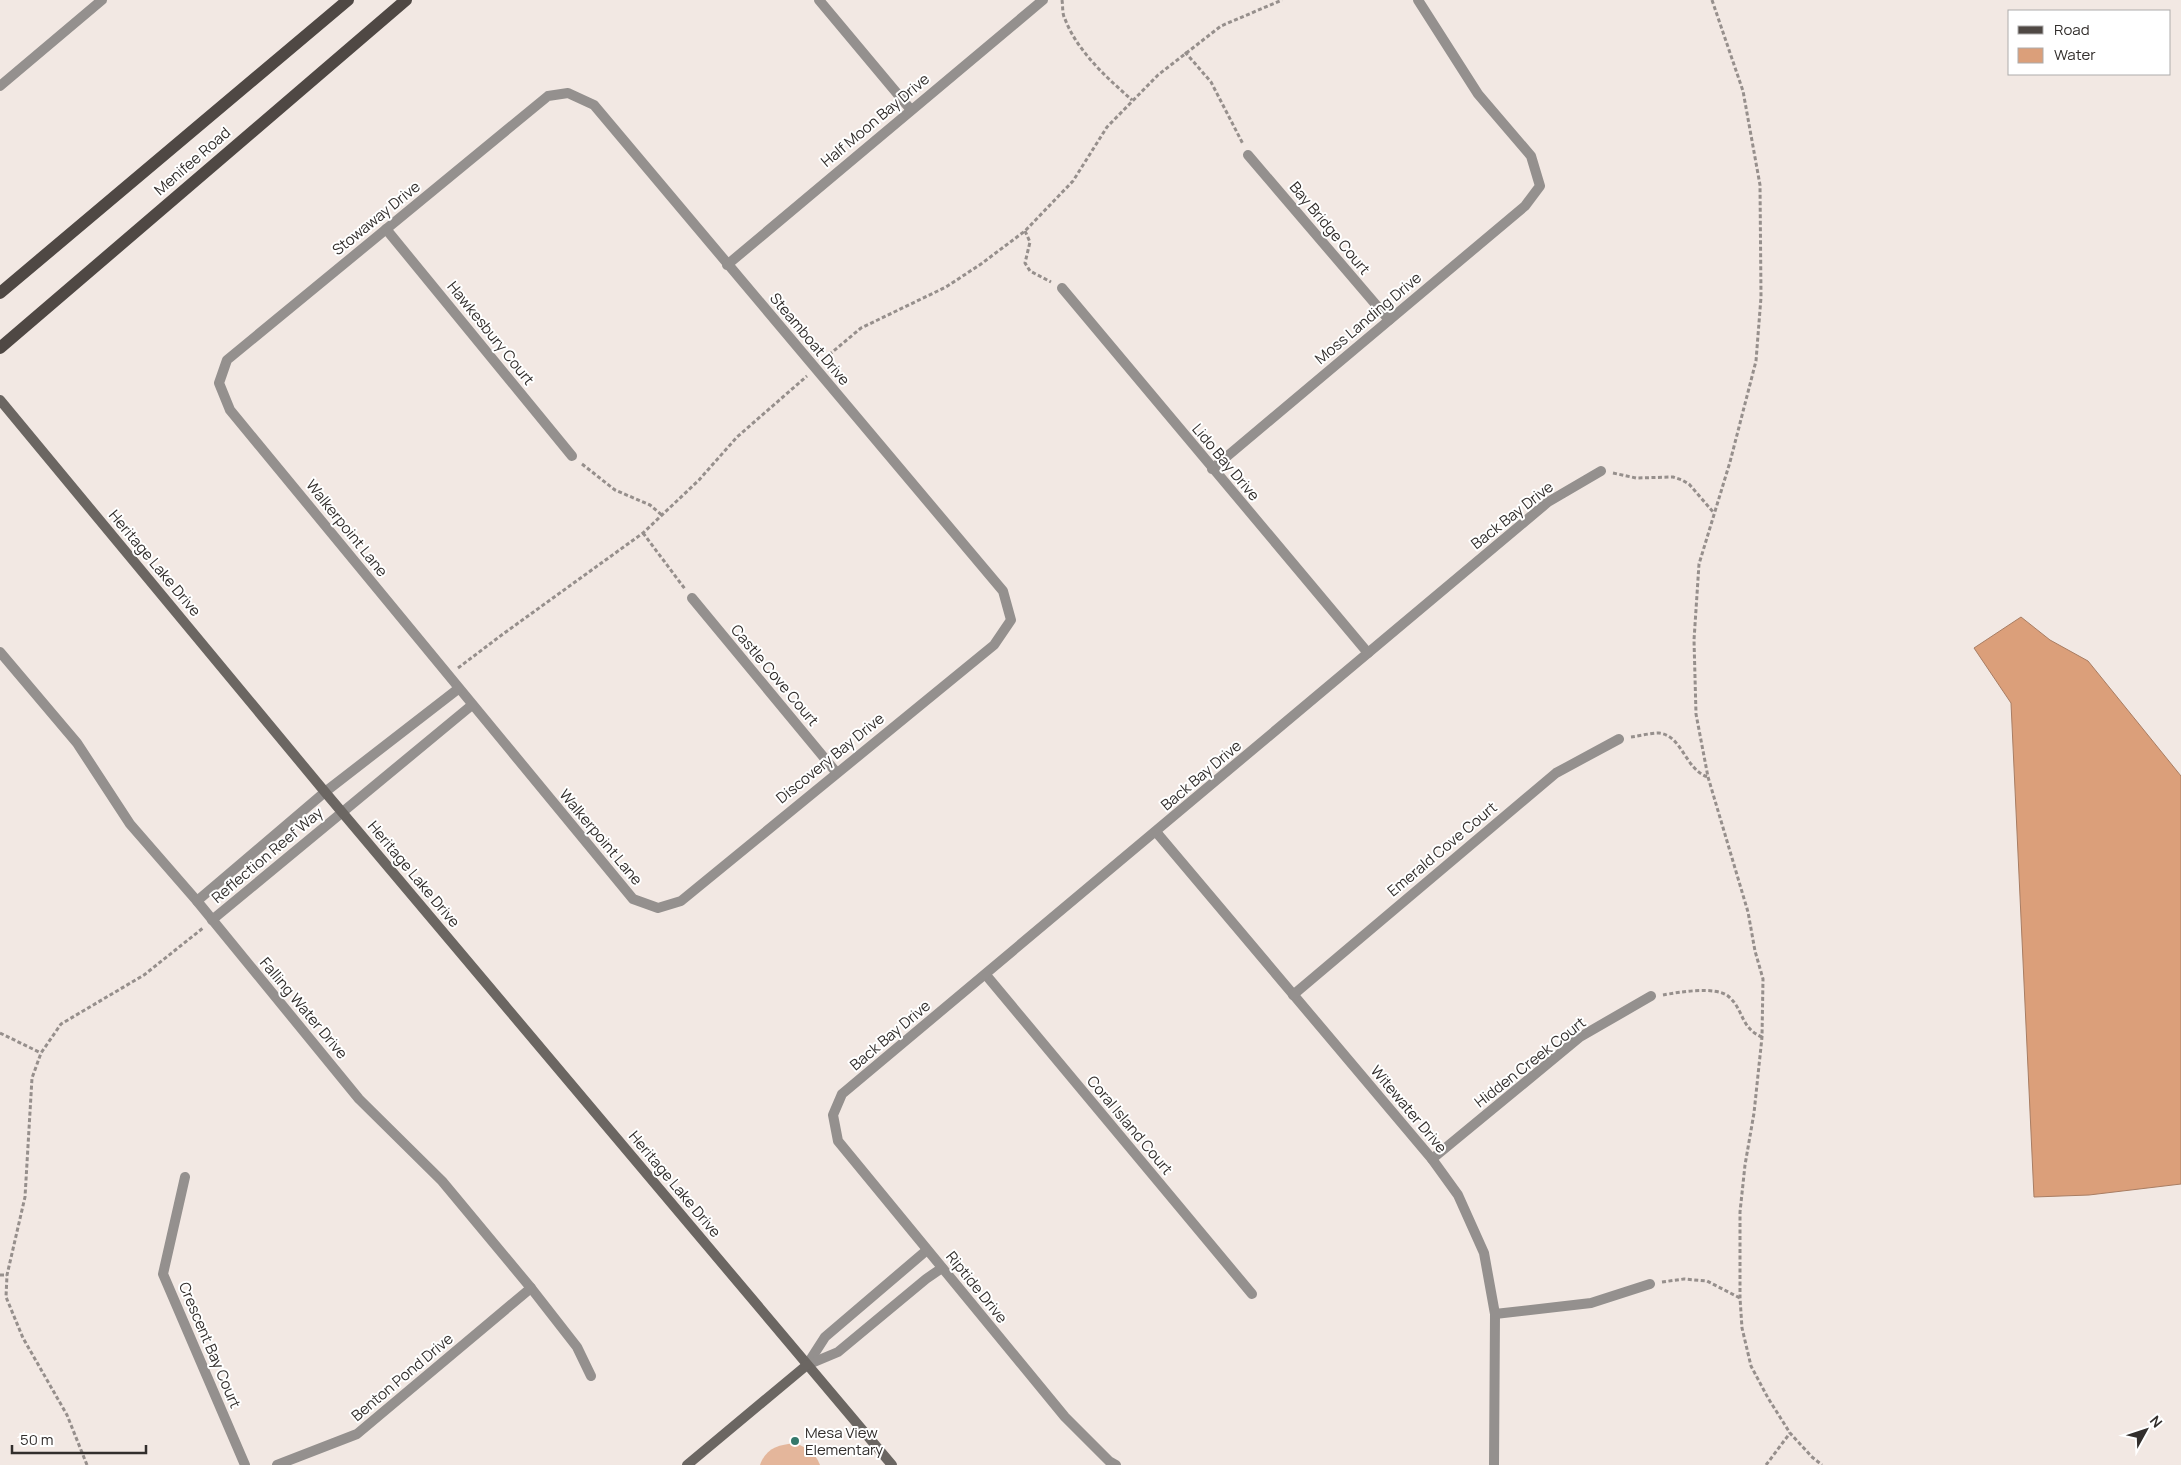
<svg xmlns="http://www.w3.org/2000/svg" width="2181" height="1465" viewBox="0 0 2181 1465" font-family="Manrope,sans-serif">
<style>
.green{fill:#e4b69b}
.water{fill:#db9f7a;stroke:#a87d63}
.lines{fill:none;stroke-linecap:round;stroke-linejoin:round}
.path{stroke:#968f8c;stroke-width:3;stroke-dasharray:4 2.5;stroke-linecap:butt}
.street{stroke:#94908e;stroke-width:10}
.secondary{stroke:#6b6662;stroke-width:10}
.primary{stroke:#4f4844;stroke-width:12}
.poi-dot{fill:#34786b;stroke:#fff;stroke-width:2}
.labels{text-anchor:middle;dominant-baseline:central;stroke-width:4;stroke-linejoin:round;paint-order:stroke}
.street-label{font-size:15px;fill:#322e2c;stroke:#fff}
.poi-label{font-size:15px;fill:#322e2c;stroke:#fff;text-anchor:start}
</style>
<rect width="100%" height="100%" fill="#f2e8e3"/>
<path class="green" d="M795 1443C807 1448 815 1452 820 1465H760C766 1448 778 1445 795 1443Z"/>
<polygon class="water" points="2021,617 2050,640 2088,661 2181,776 2181,1184 2089,1195 2034,1197 2011,703 1974,648"/>
<g class="lines">
<g class="path">
<path d="M1062 0C1063 6 1062 14 1065 19 1077 51 1107 78 1132 100"/>
<polyline points="1712,0 1743,91 1760,185 1761,297 1756,361 1730,462 1699,564 1694,640 1696,714 1708,777 1748,912 1755,951 1763,979 1762,1037 1754,1113 1745,1165 1740,1212 1740,1298 1742,1328 1751,1366 1768,1398 1790,1433 1812,1457 1822,1465"/>
<polyline points="1185,52 1211,82 1243,144"/>
<polyline points="1025,231 1030,242 1025,263 1030,271 1051,282"/>
<polyline points="824,359 861,328 946,287 981,264 1025,231 1073,181 1107,127 1158,75 1221,26 1282,0"/>
<polyline points="582,464 615,490 650,505 663,516"/>
<polyline points="1613,473 1636,478 1673,477 1682,480 1689,484 1714,513"/>
<polyline points="643,533 685,589"/>
<polyline points="458,668 503,634 643,533 699,480 737,437 807,376"/>
<path d="M1631 737C1640 736 1650 733 1659 733 1683 736 1685 770 1708 777"/>
<path d="M1663 995C1679 992 1715 986 1728 996 1744 1009 1740 1028 1762 1037"/>
<polyline points="0,1033 41,1053"/>
<polyline points="0,1275 7,1275"/>
<polyline points="1662,1282 1684,1279 1707,1281 1740,1298"/>
<polyline points="87,1465 67,1415 23,1338 6,1297 7,1275 25,1197 32,1078 41,1053 61,1024 144,975 203,928"/>
<polyline points="1766,1465 1790,1433"/>
</g>
<g class="street">
<polyline points="819,0 911,110"/>
<polyline points="0,86 102,0"/>
<polygon points="568,93 594,105 1003,591 1011,620 994,645 681,901 658,908 633,899 230,410 219,383 227,360 548,96"/>
<polyline points="1248,155 1389,320"/>
<polyline points="386,229 572,456"/>
<polyline points="727,265 1043,0"/>
<polyline points="1062,288 1368,653"/>
<polyline points="1212,469 1525,206 1540,186 1531,156 1478,94 1418,0"/>
<polyline points="692,598 836,772"/>
<polyline points="0,652 77,743 130,824 197,901 359,1099 442,1181 531,1288 577,1347 591,1376"/>
<polyline points="1157,833 1432,1159 1458,1195 1484,1253 1495,1314 1494,1465"/>
<polyline points="197,901 325,792 458,689"/>
<polyline points="212,920 472,705"/>
<polyline points="986,975 1252,1294"/>
<polyline points="1293,995 1556,773 1619,739"/>
<polyline points="1432,1159 1580,1037 1651,996"/>
<polyline points="185,1177 163,1274 245,1465"/>
<polyline points="1495,1314 1591,1303 1650,1284"/>
<polyline points="807,1365 825,1337 927,1250"/>
<polyline points="807,1365 838,1352 926,1279 942,1268"/>
<polyline points="277,1465 357,1434 531,1288"/>
<polyline points="1116,1465 1109,1461 1065,1417 838,1141 833,1115 842,1094 1548,502 1601,471"/>
</g>
<g class="secondary">
<polyline points="0,400 325,792 892,1465"/>
<polyline points="687,1465 807,1365"/>
</g>
<g class="primary">
<polyline points="0,293 348,0"/>
<polyline points="0,348 406,0"/>
</g>
</g>
<circle class="poi-dot" cx="795" cy="1441" r="5"/>
<g class="labels">
<g class="street-label">
<text transform="translate(875 120) rotate(-40)">Half Moon Bay Drive</text>
<text transform="translate(192 161) rotate(-41)">Menifee Road</text>
<text transform="translate(376 218) rotate(-39)">Stowaway Drive</text>
<text transform="translate(1330 228) rotate(50)">Bay Bridge Court</text>
<text transform="translate(1368 318) rotate(-40)">Moss Landing Drive</text>
<text transform="translate(491 333) rotate(51)">Hawkesbury Court</text>
<text transform="translate(810 339) rotate(50)">Steamboat Drive</text>
<text transform="translate(1226 462) rotate(50)">Lido Bay Drive</text>
<text transform="translate(1512 515) rotate(-38)">Back Bay Drive</text>
<text transform="translate(347 528) rotate(51)">Walkerpoint Lane</text>
<text transform="translate(155 563) rotate(50)">Heritage Lake Drive</text>
<text transform="translate(775 675) rotate(50)">Castle Cove Court</text>
<text transform="translate(830 758) rotate(-39)">Discovery Bay Drive</text>
<text transform="translate(1201 775) rotate(-40)">Back Bay Drive</text>
<text transform="translate(601 837) rotate(50)">Walkerpoint Lane</text>
<text transform="translate(1442 849) rotate(-40)">Emerald Cove Court</text>
<text transform="translate(267 855) rotate(-40)">Reflection Reef Way</text>
<text transform="translate(414 874) rotate(50)">Heritage Lake Drive</text>
<text transform="translate(304 1008) rotate(50)">Falling Water Drive</text>
<text transform="translate(890 1035) rotate(-40)">Back Bay Drive</text>
<text transform="translate(1530 1062) rotate(-38)">Hidden Creek Court</text>
<text transform="translate(1409 1109) rotate(50)">Witewater Drive</text>
<text transform="translate(1130 1125) rotate(50)">Coral Island Court</text>
<text transform="translate(675 1184) rotate(50)">Heritage Lake Drive</text>
<text transform="translate(977 1287) rotate(51)">Riptide Drive</text>
<text transform="translate(210 1345) rotate(67)">Crescent Bay Court</text>
<text transform="translate(402 1377) rotate(-40)">Benton Pond Drive</text>
</g>
<g class="poi-label">
<text x="805" y="1432">Mesa View<tspan x="805" dy="17">Elementary</tspan></text>
</g>
</g>
<rect x="2008" y="10" width="162" height="65" fill="#ffffff" stroke="#adabab"/>
<rect x="2018" y="26" width="25" height="8" fill="#4f4844" stroke="#adabab"/>
<text x="2054" y="35" font-size="15" fill="#322e2c">Road</text>
<rect x="2018" y="48" width="25" height="15" fill="#db9f7a" stroke="#adabab"/>
<text x="2054" y="60" font-size="15" fill="#322e2c">Water</text>
<g transform="translate(2146 1430) rotate(50)" stroke="#ffffff" stroke-width="4" paint-order="stroke">
<path d="M0-4L9 19L0 12L-9 19Z" fill="#322e2c"/>
<text y="-8" font-size="14" font-weight="bold" text-anchor="middle" fill="#322e2c">N</text>
</g>
<path d="M12 1445v8h134v-8" fill="none" stroke="#322e2c" stroke-width="2.5"/>
<text x="20" y="1445" font-size="15" fill="#322e2c" stroke="#ffffff" stroke-width="4" paint-order="stroke">50 m</text>
</svg>
